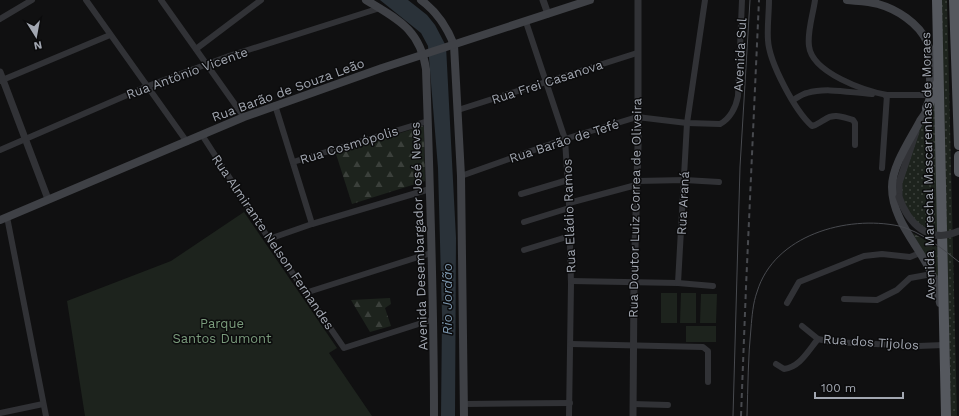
<svg xmlns="http://www.w3.org/2000/svg" width="959" height="416" viewBox="0 0 959 416" font-family="'Work Sans',sans-serif">
<style>
.grass{fill:url(#grass-dots)}
.forest{fill:url(#forest-firs)}
.park{fill:#1d231d}
.water{fill:#2a3239}
.lines{fill:none;stroke-linecap:round;stroke-linejoin:round}
.minor{stroke:#313236;stroke-width:6}
.tertiary{stroke:#313236;stroke-width:7}
.secondary{stroke:#3f4146;stroke-width:8}
.trunk{stroke:#55585e;stroke-width:10}
.tram{stroke:#484a4f;stroke-width:1}
.rail{stroke:#484a4f;stroke-width:2;stroke-dasharray:5 4;stroke-linecap:butt}
.tertiary-bridge{stroke:#313236;stroke-width:7}
.labels{text-anchor:middle;dominant-baseline:central;stroke-width:3;stroke-linejoin:round;paint-order:stroke}
.street-label{font-size:13px;fill:#a2a7b1;stroke:#0b0b0c}
.park-label{font-size:13px;fill:#7a9b7c;stroke:#0b0b0c}
.water-label{font-size:14px;font-style:italic;fill:#7a94ab;stroke:#0b0b0c}
</style>
<defs>
<pattern id="grass-dots" width="8" height="8" patternUnits="userSpaceOnUse"><rect width="8" height="8" fill="#1d231d"/><path d="M2 2h.1M6 6h.1" fill="none" stroke="#3b403b" stroke-width="1.8" stroke-linecap="round"/></pattern>
<pattern id="forest-firs" width="22" height="20" patternUnits="userSpaceOnUse"><rect width="22" height="20" fill="#1d231d"/><path d="M5 1l3.5 6h-7zM16 11l3.5 6h-7z" fill="#3b403b"/></pattern>
</defs>
<rect width="100%" height="100%" fill="#101011"/>
<g class="grass">
<polygon points="940,0 947,0 957,416 951,416"/>
<polygon points="938,84 941,234 919,226 905,209 900,184 911,148"/>
</g>
<g class="forest">
<polygon points="422,126 424,127 425,181 352,204 336,154"/>
<polygon points="911,232 939,248 938,279"/>
<polygon points="390,298 391,304 385,308 391,326 370,332 351,300"/>
</g>
<g class="park">
<polygon points="244,212 337,348 329,353 372,416 85,416 67,301 171,261"/>
<rect x="661" y="293" width="16" height="30"/>
<polygon points="681,293 696,293 696,323 680,323"/>
<polygon points="701,294 717,294 716,323 700,323"/>
<rect x="686" y="326" width="30" height="16"/>
</g>
<polygon class="water" points="380,0 408,0 427,15 435,25 446,46 456,238 455,416 441,416 442,316 438,168 428,46 421,33"/>
<g class="lines">
<g class="minor">
<polyline points="86,0 187,142"/>
<polyline points="161,0 244,117"/>
<path d="M769 0C769 13 767 27 768 40 769 62 795 111 812 126 817 125 820 122 824 120 834 113 842 117 853 120L855 123V145"/>
<path d="M815 0C813 15 807 32 809 46 812 73 865 91 887 95L882 168"/>
<polyline points="0,19 32,0"/>
<polyline points="526,22 565,139 569,203 571,284 569,416"/>
<polyline points="196,49 261,0"/>
<polyline points="0,81 110,35"/>
<polyline points="885,95 929,95"/>
<path d="M793 100C797 98 802 94 807 93 827 87 852 93 872 94"/>
<polyline points="275,105 312,224"/>
<polyline points="458,110 637,53"/>
<polyline points="202,135 269,239 344,348 434,319"/>
<polyline points="0,150 148,86 229,56 380,8"/>
<polyline points="293,162 428,121"/>
<path d="M461 176 565 139 637 117 687 123 720 124C730 119 736 107 738 96L742 0"/>
<polyline points="637,181 685,180 719,182"/>
<polyline points="521,194 568,180"/>
<polyline points="569,203 636,185"/>
<polyline points="7,217 46,416"/>
<polyline points="524,222 569,208"/>
<polyline points="269,239 312,224 430,189"/>
<polyline points="524,250 570,236"/>
<polyline points="571,281 678,283 713,286"/>
<polyline points="678,283 687,123 705,0"/>
<polyline points="305,293 431,253"/>
<polyline points="844,299 877,300 897,290 910,278 932,274"/>
<polyline points="787,303 799,282 864,256 882,254 910,257 920,253"/>
<polyline points="802,326 818,339 832,342 918,346 944,345"/>
<polyline points="571,344 703,347 708,351 708,382"/>
<path d="M776 364 784 369C800 367 808 351 818 339"/>
<polyline points="464,404 570,403"/>
<polyline points="633,404 668,405"/>
<polyline points="0,413 43,404"/>
</g>
<g class="tertiary">
<polyline points="543,0 548,14"/>
<polyline points="0,72 48,199"/>
<polyline points="899,197 899,183 916,132"/>
<polyline points="633,416 634,283 638,146 638,0"/>
</g>
<g class="secondary">
<path d="M366 0C397 19 420 29 426 69 430 185 434 300 434 416"/>
<path d="M421 0C436 11 447 27 454 45L461 176 464 416"/>
<path d="M847 0C857 1 868 1 878 4 896 9 919 23 927 42 932 52 930 64 930 75 930 85 931 97 928 108 926 112 923 117 920 121 910 140 892 166 892 187 892 220 919 246 932 274 937 284 938 293 940 303"/>
<polyline points="0,220 244,117 382,68 590,0"/>
</g>
<g class="trunk">
<polyline points="937,0 946,416"/>
<polyline points="954,0 959,145"/>
<polyline points="927,108 938,83"/>
<polyline points="959,156 959,172"/>
</g>
<g class="tram">
<polyline points="733,416 740,167 750,0"/>
<path d="M747 416C748 387 748 357 751 328 752 316 753 303 757 292 774 235 847 215 899 226 920 231 943 249 959 262"/>
</g>
<polyline class="rail" points="741,416 746,287 759,0"/>
<path class="tertiary-bridge" d="M899 197C908 223 929 245 959 231"/>
</g>
<g class="labels">
<g class="street-label">
<text transform="translate(740 55) rotate(-87)">Avenida Sul</text>
<text transform="translate(187 73) rotate(-20)">Rua Antônio Vicente</text>
<text transform="translate(547 82) rotate(-18)">Rua Frei Casanova</text>
<text transform="translate(288 90) rotate(-20)">Rua Barão de Souza Leão</text>
<text transform="translate(564 141) rotate(-18)">Rua Barão de Tefé</text>
<text transform="translate(349 145) rotate(-17)">Rua Cosmópolis</text>
<text transform="translate(928 166) rotate(-91)">Avenida Marechal Mascarenhas de Moraes</text>
<text transform="translate(683 203) rotate(-87)">Rua Araná</text>
<text transform="translate(635 208) rotate(-89)">Rua Doutor Luiz Correa de Oliveira</text>
<text transform="translate(569 216) rotate(-92)">Rua Eládio Ramos</text>
<text transform="translate(419 236) rotate(-92)">Avenida Desembargador José Neves</text>
<text transform="translate(273 242) rotate(56)">Rua Almirante Nelson Fernandes</text>
<text transform="translate(871 342) rotate(4)">Rua dos Tijolos</text>
</g>
<g class="park-label">
<text x="222" y="323">Parque<tspan x="222" dy="15">Santos Dumont</tspan></text>
</g>
<g class="water-label">
<text transform="translate(447 299) rotate(-90)">Rio Jordão</text>
</g>
</g>
<g transform="translate(36 36) rotate(169)" stroke="#0b0b0c" stroke-width="3" paint-order="stroke">
<path d="M0-3L7 15L0 10L-7 15Z" fill="#a2a7b1"/>
<text y="-6" font-size="11" font-weight="bold" text-anchor="middle" fill="#a2a7b1">N</text>
</g>
<path d="M815 392v6h88v-6" fill="none" stroke="#a2a7b1" stroke-width="2"/>
<text x="821" y="392" font-size="12" fill="#a2a7b1" stroke="#0b0b0c" stroke-width="3" paint-order="stroke">100 m</text>
</svg>
